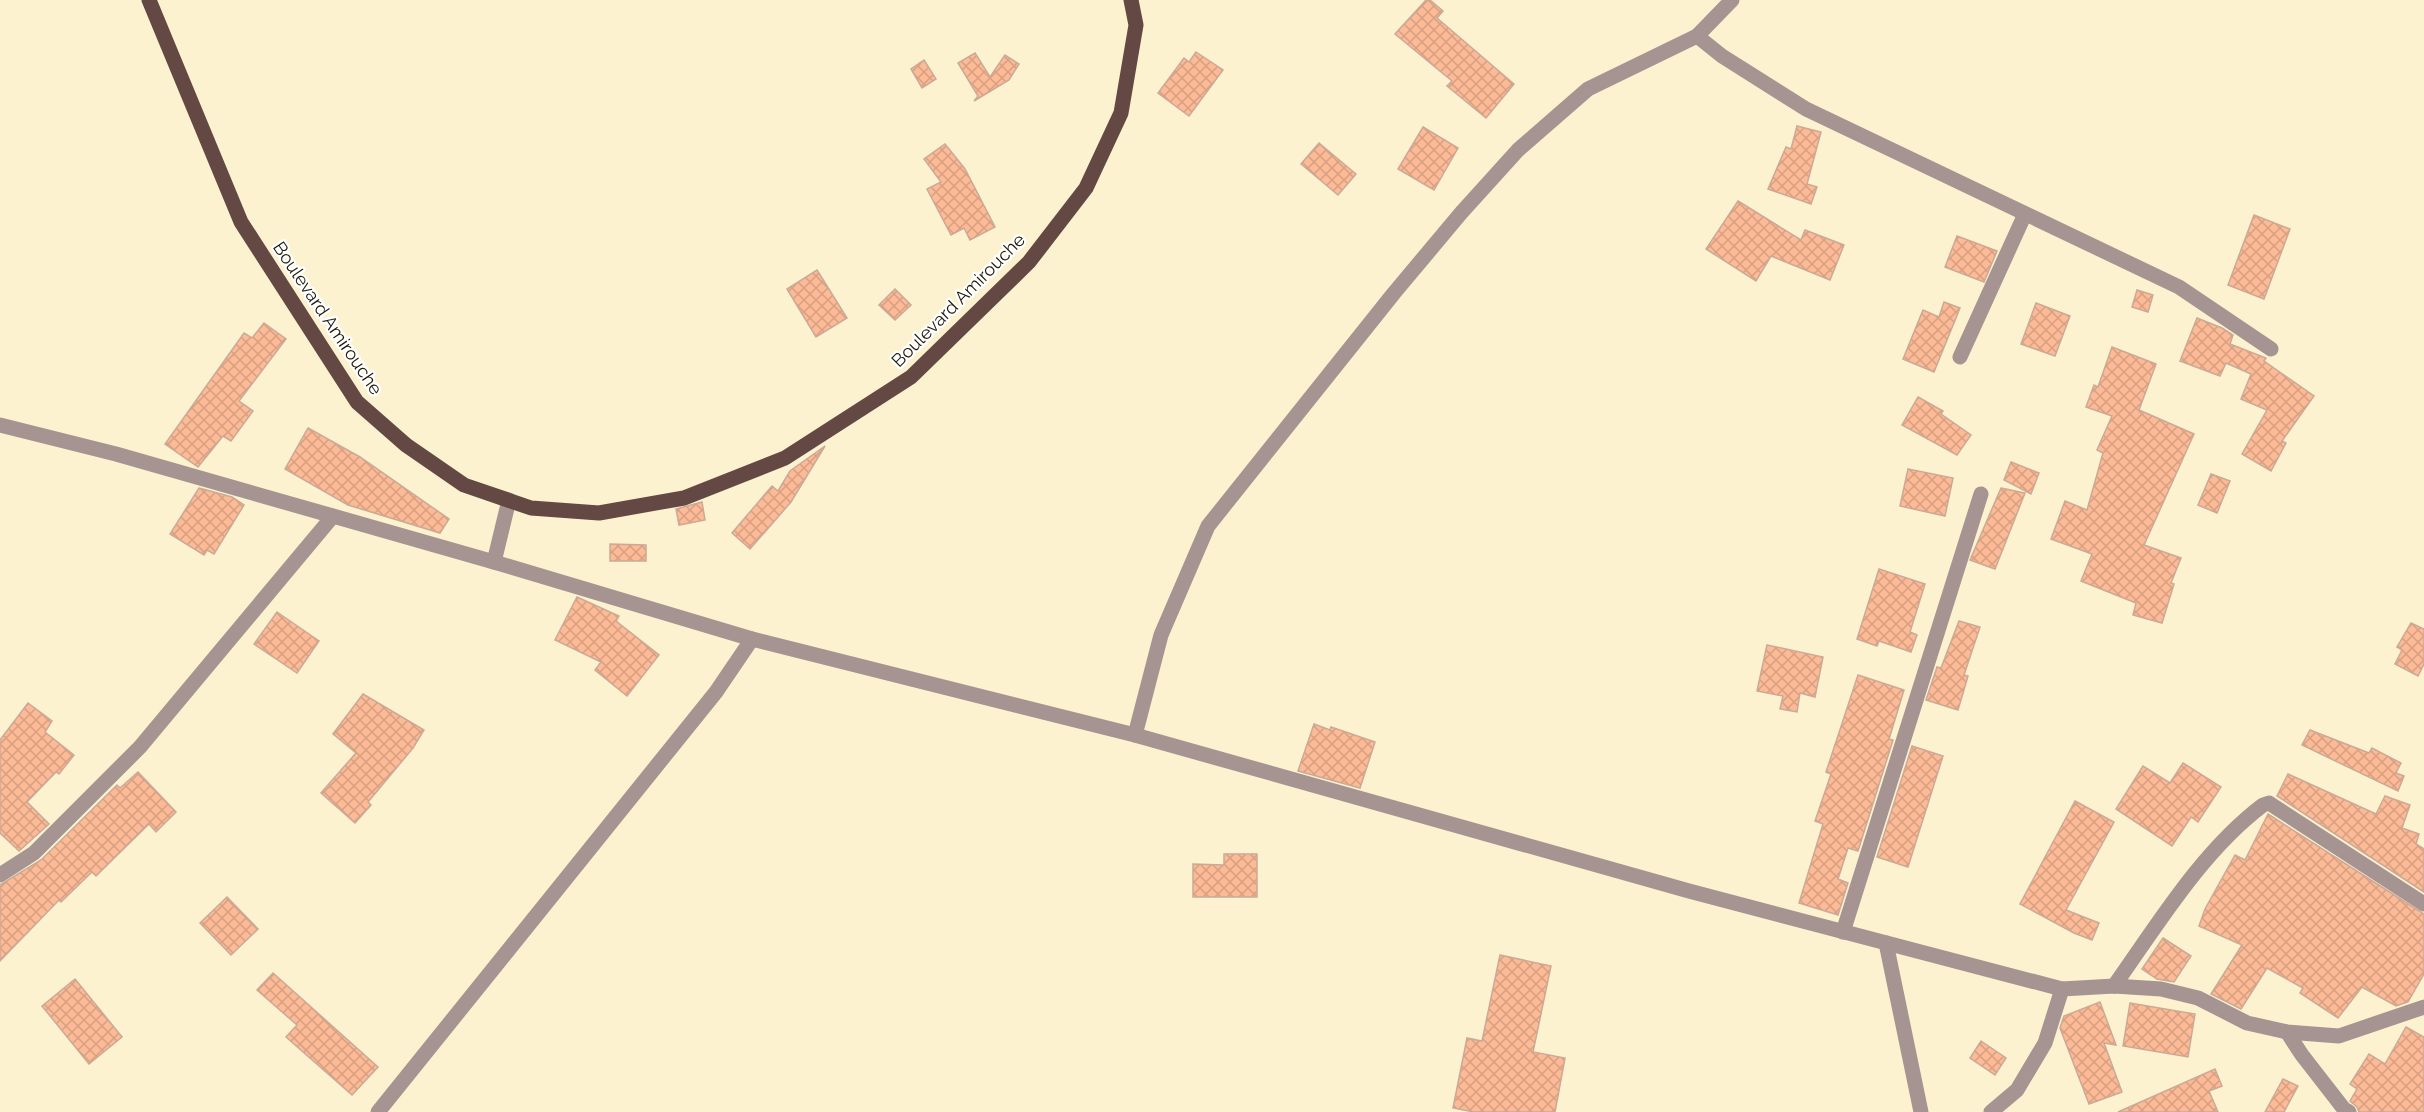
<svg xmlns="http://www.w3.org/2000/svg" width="2424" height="1112" viewBox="0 0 2424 1112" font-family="Raleway,sans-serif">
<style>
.building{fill:url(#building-cross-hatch);stroke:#cba997;stroke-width:1.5}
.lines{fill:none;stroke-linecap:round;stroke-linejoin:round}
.minor{stroke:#a59491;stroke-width:15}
.major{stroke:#644843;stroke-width:15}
.labels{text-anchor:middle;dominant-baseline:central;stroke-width:4.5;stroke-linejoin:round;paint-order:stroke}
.street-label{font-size:18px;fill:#1d190c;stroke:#fff}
</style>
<defs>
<pattern id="building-cross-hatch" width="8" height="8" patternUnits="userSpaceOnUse" patternTransform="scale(1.5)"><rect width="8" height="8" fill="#fdba96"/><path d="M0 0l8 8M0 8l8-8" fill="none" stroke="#d89f80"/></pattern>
</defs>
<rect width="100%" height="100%" fill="#fdf2cf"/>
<g class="building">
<polygon points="1426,0 1430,0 1443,11 1437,18 1514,84 1486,118 1447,86 1452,81 1395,34"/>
<polygon points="1196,52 1223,70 1189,116 1158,93 1184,58 1189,62"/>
<polygon points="975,53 990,77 1005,55 1019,64 1009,80 974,101 978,96 958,63"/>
<polygon points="924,60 936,79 922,88 911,69"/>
<polygon points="1797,126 1821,132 1807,184 1817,187 1811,204 1768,189 1786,147 1791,149"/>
<polygon points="1423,127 1458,148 1434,190 1398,169"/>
<polygon points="1319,143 1356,174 1338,195 1301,164"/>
<polygon points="945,144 965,169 995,227 970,240 964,228 951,235 927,189 941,182 924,159"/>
<polygon points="1738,201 1801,240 1805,230 1844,245 1830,280 1771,256 1756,281 1706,249"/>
<polygon points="2254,215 2290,229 2264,299 2228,285"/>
<polygon points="1957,236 1997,251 1984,282 1945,267"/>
<polygon points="817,270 847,318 816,337 787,289"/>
<polygon points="895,289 911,305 895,320 879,305"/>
<polygon points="2137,290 2153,295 2148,312 2132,307"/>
<polygon points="1944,302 1960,308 1934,372 1903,359 1923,310 1939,317"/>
<polygon points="2036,303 2070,316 2055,356 2021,344"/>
<polygon points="2197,318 2222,328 2233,335 2230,344 2266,358 2264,361 2314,396 2282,441 2286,443 2271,471 2242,454 2267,410 2241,399 2251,374 2226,363 2220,376 2180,361"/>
<polygon points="264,323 286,339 239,401 253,411 231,441 223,436 198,467 165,444 244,333 252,338"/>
<polygon points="2112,347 2156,364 2139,410 2194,434 2144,545 2181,558 2171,583 2174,584 2162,623 2133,615 2136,603 2081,581 2092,554 2051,539 2065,501 2087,510 2103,453 2097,450 2112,416 2086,407 2094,385 2098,387"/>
<polygon points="1918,397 1943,411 1941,414 1971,435 1957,455 1902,425"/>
<polygon points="308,428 360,457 449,519 440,533 348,505 285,469"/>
<polygon points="825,446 791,502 750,549 732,533 772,486 778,491 790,471"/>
<polygon points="2011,462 2039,473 2031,494 2004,480"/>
<polygon points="1908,469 1953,478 1945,516 1900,506"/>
<polygon points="2211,474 2230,481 2217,513 2198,505"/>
<polygon points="199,488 232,497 244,505 214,554 207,550 204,555 170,534"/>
<polygon points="2001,488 2025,493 1995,569 1970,560"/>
<polygon points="702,502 705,520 679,525 676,509"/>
<polygon points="610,544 646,545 646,561 610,561"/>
<polygon points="1879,569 1925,584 1910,632 1917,635 1911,652 1879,641 1877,646 1857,639"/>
<polygon points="577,597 619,616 616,621 659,655 627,696 595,670 601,662 555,640"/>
<polygon points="277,612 319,641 297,673 254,644"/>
<polygon points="1959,621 1980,627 1964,675 1968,676 1958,710 1926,700 1937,667 1941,668"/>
<polygon points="2411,623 2424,629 2424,664 2418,676 2395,664 2402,650 2397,647"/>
<polygon points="1767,645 1823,657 1815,697 1800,693 1797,712 1780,709 1783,696 1757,691"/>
<polygon points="1858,675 1904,690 1889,739 1893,740 1858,851 1848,848 1838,879 1848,883 1838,915 1799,903 1823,824 1815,821 1831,774 1826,772"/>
<polygon points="363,694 424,730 413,748 368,802 371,805 355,823 321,793 356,753 333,734"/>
<polygon points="28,703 52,721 45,732 74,755 59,774 56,772 27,802 49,824 19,851 0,833 0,740"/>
<polygon points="1314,724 1330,730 1331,727 1375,742 1360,788 1298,771"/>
<polygon points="2310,730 2369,753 2372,748 2401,763 2396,773 2404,776 2398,791 2302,745"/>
<polygon points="1912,746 1943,756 1908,867 1877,857"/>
<polygon points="2183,763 2221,787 2198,822 2191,817 2172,846 2116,809 2143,766 2170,783"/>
<polygon points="138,772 176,812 156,832 149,824 96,876 92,872 61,902 59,900 0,961 0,885 41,860 117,785 120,788"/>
<polygon points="2288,774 2376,814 2385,796 2410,805 2402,828 2419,834 2416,844 2424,849 2424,892 2277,796"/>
<polygon points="2075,801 2114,822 2066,910 2099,923 2092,940 2074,933 2020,904"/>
<polygon points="2268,814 2424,914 2424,974 2408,1002 2396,1006 2362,987 2338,1018 2300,993 2303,988 2267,968 2241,1009 2211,994 2242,945 2199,926 2205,909 2235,855 2245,860"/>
<polygon points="1224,854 1257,854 1257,897 1193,897 1193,864 1224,865"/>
<polygon points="227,897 258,929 231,955 200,923"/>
<polygon points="2163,938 2191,956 2174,982 2157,979 2142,969"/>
<polygon points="1500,955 1551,966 1533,1052 1565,1058 1555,1112 1474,1112 1453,1108 1467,1038 1482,1041"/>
<polygon points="273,973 378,1067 352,1095 286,1037 297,1025 257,990"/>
<polygon points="75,979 122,1037 89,1064 42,1006"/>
<polygon points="2100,1002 2116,1045 2104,1043 2122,1092 2089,1104 2060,1028 2064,1016"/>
<polygon points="2130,1003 2195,1014 2188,1057 2123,1046"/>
<polygon points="2406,1027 2424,1037 2424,1112 2359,1112 2357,1107 2350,1101 2357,1089 2350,1084 2369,1054 2385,1064"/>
<polygon points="1981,1041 2006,1058 1995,1075 1970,1058"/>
<polygon points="2215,1069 2222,1086 2209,1091 2218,1112 2118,1112"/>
<polygon points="2283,1079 2298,1086 2284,1112 2265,1112"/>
</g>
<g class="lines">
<g class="minor">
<polyline points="1697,36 1722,56 1806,109 2179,287 2271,349"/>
<polyline points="1960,357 2025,214"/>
<polyline points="0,425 116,454 494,562 752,639 1135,735 1689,891 2062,989 2114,986 2161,989 2198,998 2247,1023 2287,1032 2339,1036 2424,1007"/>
<polyline points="494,562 509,500"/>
<polyline points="1135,735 1161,635 1208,526 1394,293 1461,213 1518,150 1588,89 1697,36 1732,0"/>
<polyline points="0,875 34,853 140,747 333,516"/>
<polyline points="1843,932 1981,494"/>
<polyline points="1886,943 1921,1112"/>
<path d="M2114 986C2158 924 2202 851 2263 805L2269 803 2424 904"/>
<polyline points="2287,1032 2302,1055 2344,1109 2349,1112"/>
<polyline points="378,1112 716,692 752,639"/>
<polyline points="1991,1112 2017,1090 2045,1043 2062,989"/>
</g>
<polyline class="major" points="149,0 241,222 357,402 406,445 464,485 531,508 599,513 684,498 785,458 911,377 1029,262 1086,188 1121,113 1136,25 1131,0"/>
</g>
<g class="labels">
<g class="street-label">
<text transform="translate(958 300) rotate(-45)">Boulevard Amirouche</text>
<text transform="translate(328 318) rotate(56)">Boulevard Amirouche</text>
</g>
</g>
</svg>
